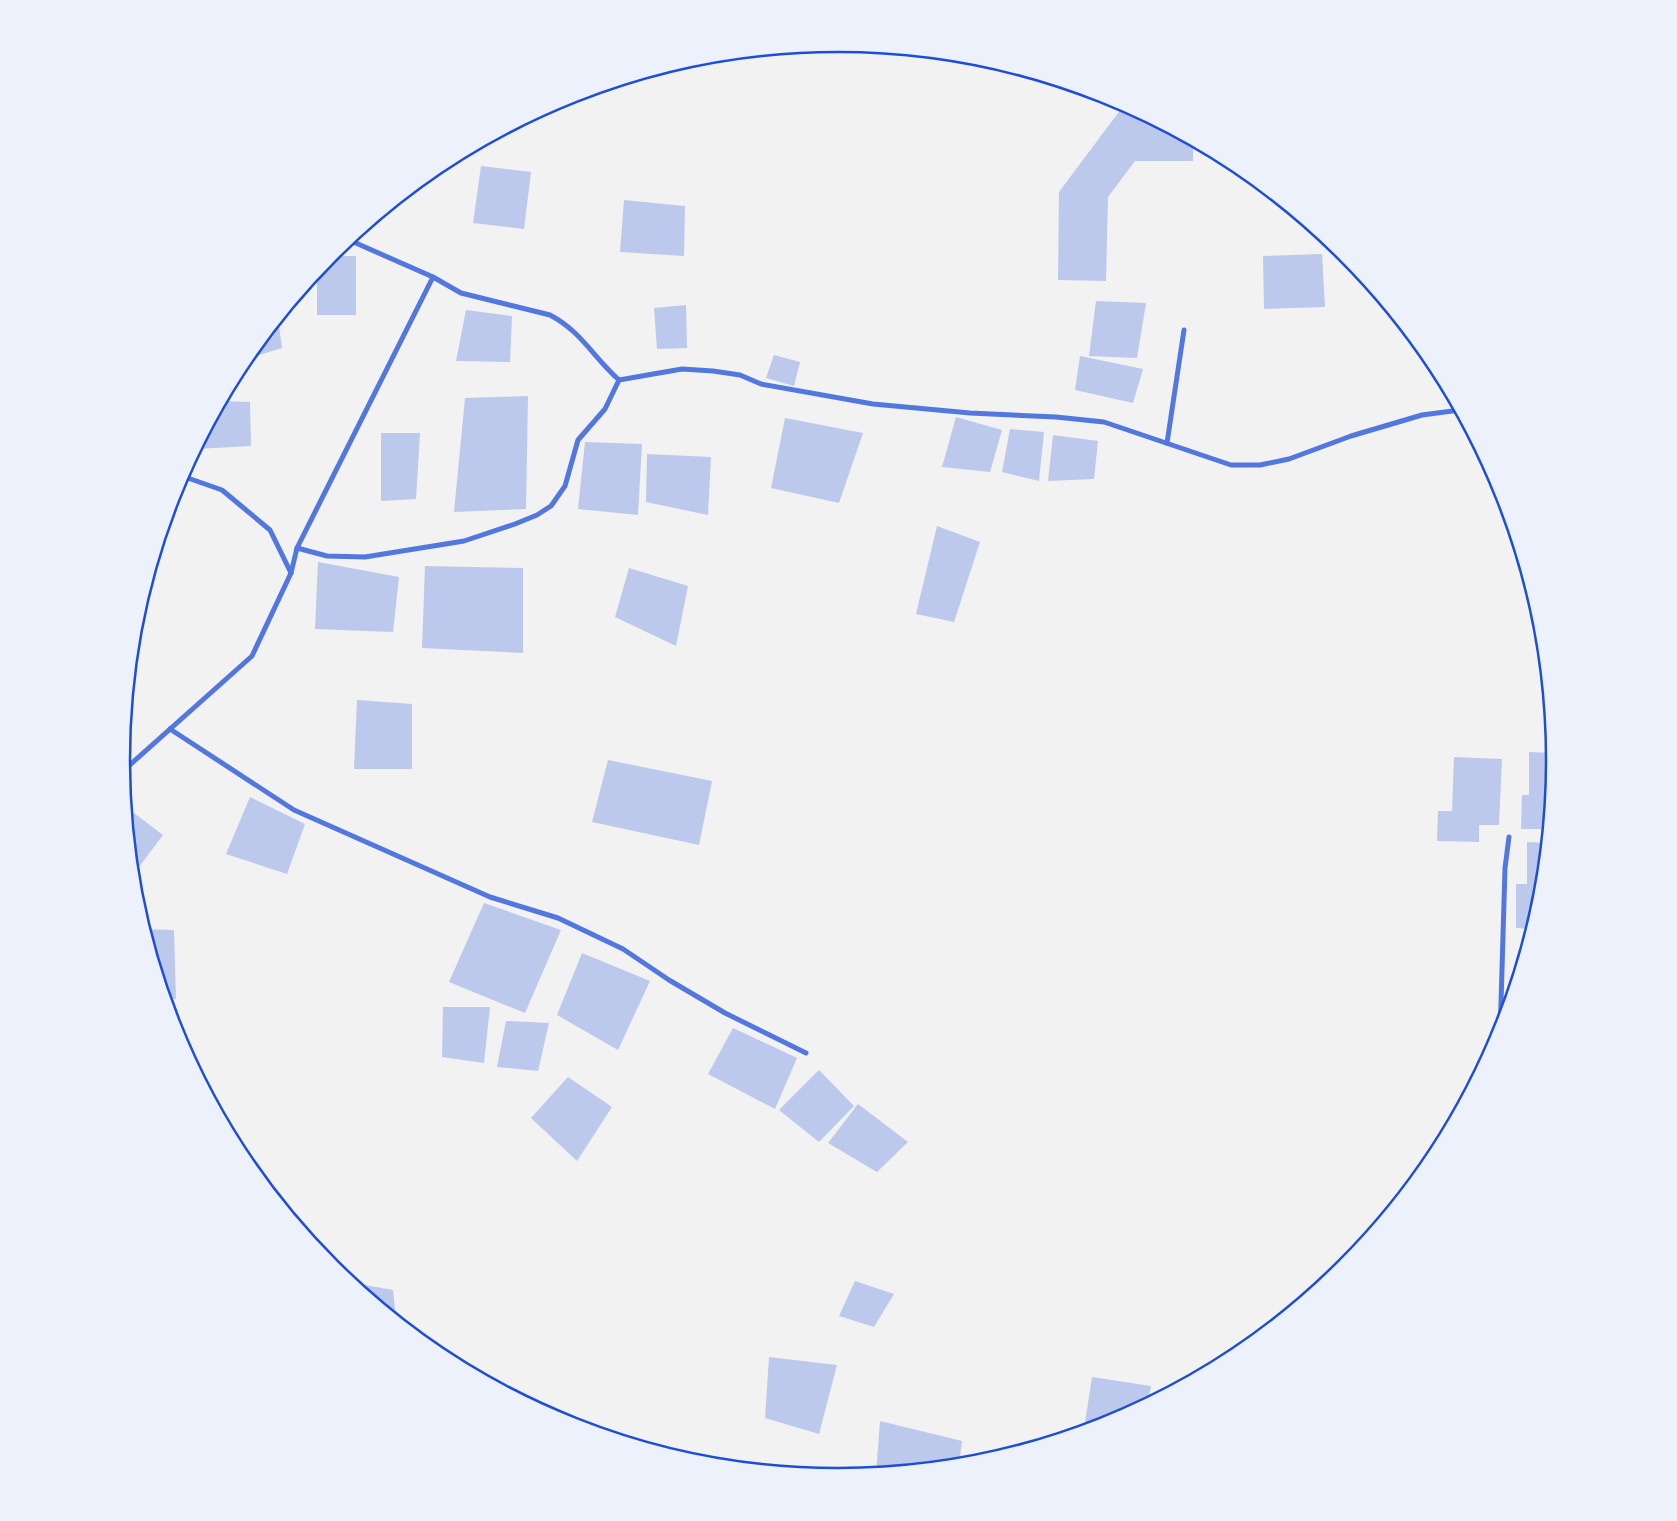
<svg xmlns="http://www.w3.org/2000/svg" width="1677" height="1521" viewBox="0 0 1677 1521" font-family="Overpass,sans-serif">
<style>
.building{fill:#bdc9ec}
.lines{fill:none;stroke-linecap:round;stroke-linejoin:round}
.minor{stroke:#5277de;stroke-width:5}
.rim{fill:none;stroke:#1d4ed8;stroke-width:2.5}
</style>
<rect width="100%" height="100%" fill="#f2f2f2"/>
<g class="building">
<polygon points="1121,109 1133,109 1193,141 1193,161 1135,161 1108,197 1106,281 1058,280 1059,192"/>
<polygon points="481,166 531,172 524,229 473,223"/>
<polygon points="624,200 685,206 684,256 620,252"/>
<polygon points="1322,254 1325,307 1264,309 1263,256"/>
<polygon points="330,256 356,256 356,315 317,315 317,271"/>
<polygon points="1096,301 1146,303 1137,358 1089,356"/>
<polygon points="686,305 687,348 657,349 654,308"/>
<polygon points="466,310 512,316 510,362 456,361"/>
<polygon points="278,319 282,348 246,359"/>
<polygon points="774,355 800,362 794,386 766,378"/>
<polygon points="1080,356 1143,369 1133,403 1075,390"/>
<polygon points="528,396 526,509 454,512 465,398"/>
<polygon points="222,401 250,402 251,446 196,449"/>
<polygon points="956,417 1002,430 990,472 942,467"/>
<polygon points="785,418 863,433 839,503 771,488"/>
<polygon points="1010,429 1044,432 1039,481 1002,472"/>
<polygon points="381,433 420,433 416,499 381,501"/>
<polygon points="1053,435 1098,441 1094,479 1048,481"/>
<polygon points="585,442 642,444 638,515 578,509"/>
<polygon points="647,454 711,457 708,515 646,502"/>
<polygon points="937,526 980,542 954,622 916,614"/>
<polygon points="318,562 399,577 393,632 315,629"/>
<polygon points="425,566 523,568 523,653 422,648"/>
<polygon points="629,568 688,586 676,646 615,617"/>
<polygon points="357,700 412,704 412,769 354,769"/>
<polygon points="1529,752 1554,753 1555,761 1548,829 1521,829 1522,795 1529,795"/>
<polygon points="1454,757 1502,759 1499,825 1479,825 1479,842 1437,841 1438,811 1452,811"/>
<polygon points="608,760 712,781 699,845 592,822"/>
<polygon points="250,797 305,824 287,874 226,854"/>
<polygon points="126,807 163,835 133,875"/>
<polygon points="1527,842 1547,843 1541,901 1533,929 1516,928 1516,884 1527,884"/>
<polygon points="484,903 561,930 525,1013 449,982"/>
<polygon points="144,929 174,930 176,999 165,997"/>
<polygon points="582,953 650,981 618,1050 557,1015"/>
<polygon points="443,1007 490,1007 484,1063 442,1057"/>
<polygon points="506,1021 549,1023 538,1071 497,1067"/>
<polygon points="733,1028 797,1058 775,1109 708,1074"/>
<polygon points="819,1070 854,1106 819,1142 779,1110"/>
<polygon points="568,1077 612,1107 577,1161 531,1118"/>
<polygon points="858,1104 908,1142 877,1172 828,1143"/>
<polygon points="855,1281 894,1294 874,1327 839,1316"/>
<polygon points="359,1284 393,1290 396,1320 359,1289"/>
<polygon points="769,1357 837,1365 819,1434 765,1418"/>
<polygon points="1092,1377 1151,1386 1148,1404 1113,1423 1089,1430 1084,1429"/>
<polygon points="880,1421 962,1441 959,1465 876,1474"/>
</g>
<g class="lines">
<g class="minor">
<path d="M433 277 461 293 550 315C582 332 593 357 619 380L682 369 713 371 740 375 761 384 873 404 970 413 1056 417 1104 422 1231 465H1260L1289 459 1351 436 1422 415 1460 410"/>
<polyline points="1167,443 1184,330"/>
<polyline points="182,476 222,490 270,530 291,573"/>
<polyline points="297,548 327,556 365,557 464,541 515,524 537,515 551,506 565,486 578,440 605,409 619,380"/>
<polyline points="170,729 294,810 490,897 558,918 623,949 669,980 725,1013 806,1053"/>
<polyline points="123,771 252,656 291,573 297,548 433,277 349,240"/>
<polyline points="1500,1037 1505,868 1509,837"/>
</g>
</g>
<path d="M0 0H1677V1521H0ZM130 760a708 708 0 1 1 1416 0a708 708 0 1 1-1416 0Z" fill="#edf1fc" fill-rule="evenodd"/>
<path class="rim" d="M130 760a708 708 0 1 1 1416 0a708 708 0 1 1-1416 0Z"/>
</svg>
